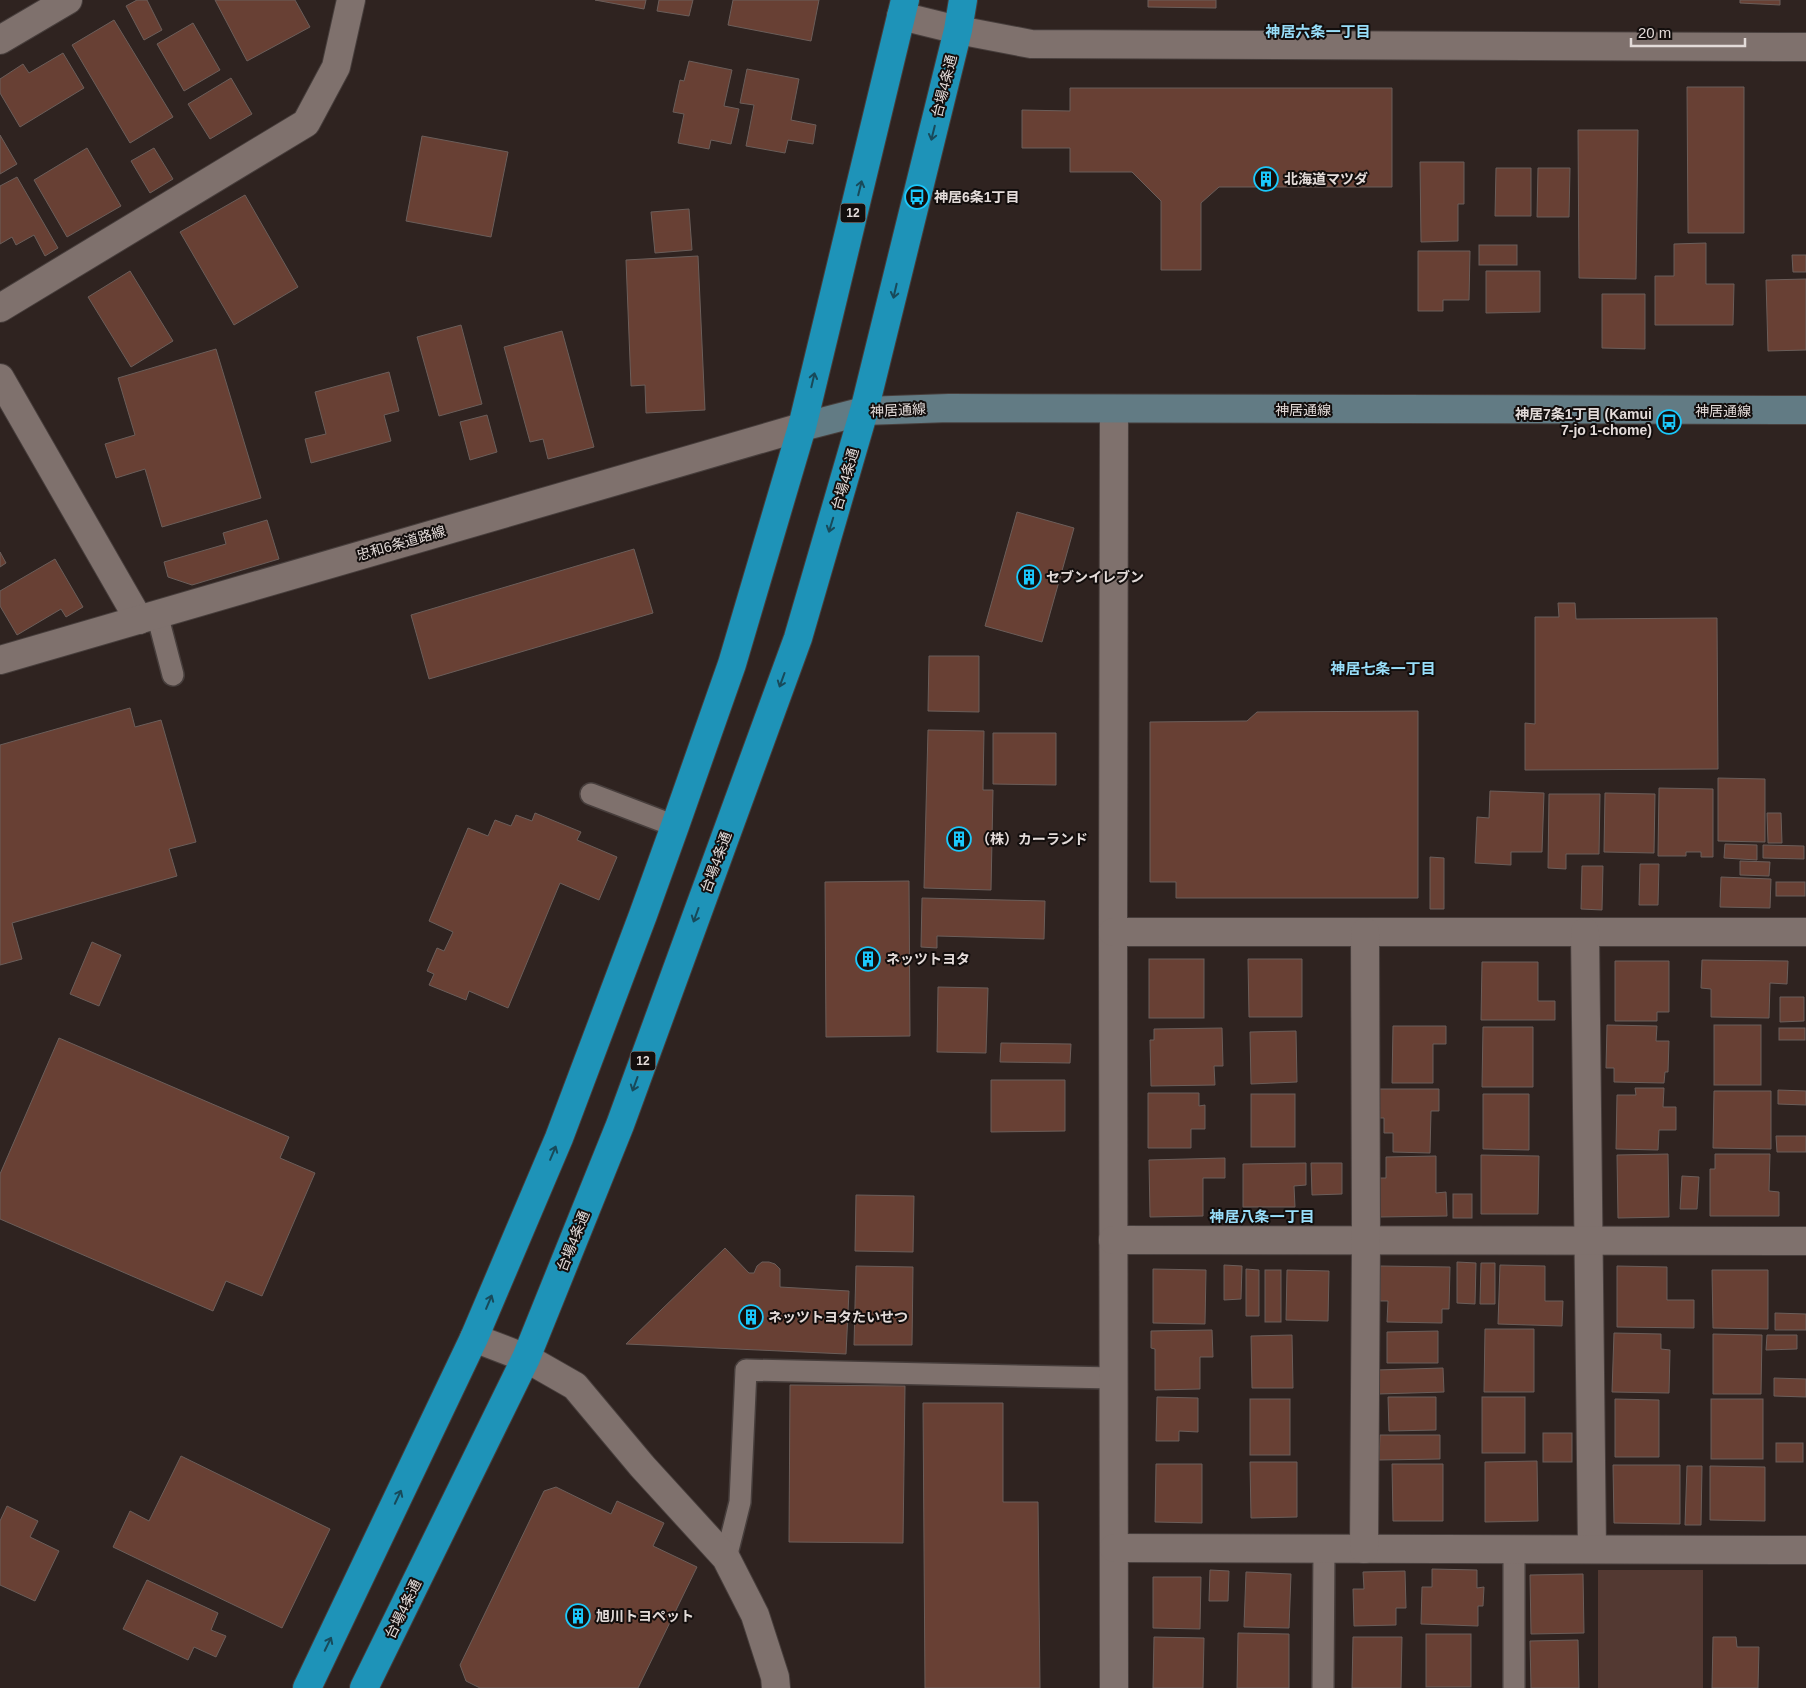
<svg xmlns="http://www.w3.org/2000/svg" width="1806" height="1688" viewBox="0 0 1806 1688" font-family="Helvetica,'Noto Sans JP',sans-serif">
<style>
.green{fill:#533932}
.building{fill:#684034;stroke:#6b5e5a}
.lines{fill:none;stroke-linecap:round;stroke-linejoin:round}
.lane-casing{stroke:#473e3c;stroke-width:24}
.street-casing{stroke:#473e3c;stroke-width:30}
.secondary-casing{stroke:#473e3c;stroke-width:30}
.highway-casing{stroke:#473e3c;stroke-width:30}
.lane{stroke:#7f716d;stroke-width:21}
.street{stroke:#7f716d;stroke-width:28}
.secondary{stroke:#627b84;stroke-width:28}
.highway{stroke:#1e93b8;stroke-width:28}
.oneway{stroke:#184a5a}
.labels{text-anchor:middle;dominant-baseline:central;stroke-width:4;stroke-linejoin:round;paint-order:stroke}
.shield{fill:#130e0d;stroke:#a59e9c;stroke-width:1}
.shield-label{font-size:12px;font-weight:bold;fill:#e3dbd9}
.street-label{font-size:14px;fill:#e3dbd9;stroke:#130e0d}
.poi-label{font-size:14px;font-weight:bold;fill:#e3dbd9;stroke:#130e0d;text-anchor:start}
.neighbourhood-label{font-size:15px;font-weight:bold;fill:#98defa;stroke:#130e0d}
</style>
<rect width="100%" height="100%" fill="#2f2320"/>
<rect class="green" x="1598" y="1570" width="105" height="118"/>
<g class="building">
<polygon points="137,0 147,0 162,30 144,40 126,6"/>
<polygon points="215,0 295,0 310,27 247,61"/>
<polygon points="595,0 646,0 644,9"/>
<polygon points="659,0 693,0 689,16 657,11"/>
<polygon points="733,0 819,0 811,41 728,25"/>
<polygon points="1148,0 1216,0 1216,8 1148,7"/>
<polygon points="1740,0 1780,0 1780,5 1740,3"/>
<polygon points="114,20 173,117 130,143 72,45"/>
<polygon points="193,23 220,70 184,91 157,44"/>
<polygon points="63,53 84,88 20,127 0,93 0,79 23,64 29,73"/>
<polygon points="689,61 732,70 724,106 739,109 731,144 711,140 709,149 678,143 684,114 673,112 680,80 684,81"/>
<polygon points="747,69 799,79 791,120 816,125 813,144 788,140 785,153 746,146 754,105 740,103"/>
<polygon points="231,78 252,114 210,139 188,104"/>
<polygon points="1687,87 1744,87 1744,233 1688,233"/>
<polygon points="1070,88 1392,88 1392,187 1219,187 1201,203 1201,270 1161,270 1161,201 1132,172 1070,172 1070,148 1022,148 1022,110 1070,111"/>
<polygon points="1578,130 1638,130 1636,279 1579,278"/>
<polygon points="0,135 17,164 0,174"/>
<polygon points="422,136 508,152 491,237 406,221"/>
<polygon points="87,148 121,206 67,237 34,180"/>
<polygon points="154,148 173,179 150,193 131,161"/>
<polygon points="1420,162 1464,162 1464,204 1458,204 1458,241 1421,242"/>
<polygon points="1496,168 1531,168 1531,216 1495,216"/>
<polygon points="1538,168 1570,168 1569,217 1537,217"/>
<polygon points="17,177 58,248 45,256 34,235 16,245 12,237 0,244 0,186"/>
<polygon points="245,195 298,287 234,325 180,232"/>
<polygon points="689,209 692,250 655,253 651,212"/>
<polygon points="1706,243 1706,284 1734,284 1733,325 1655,325 1655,276 1674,276 1674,244"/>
<rect x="1479" y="245" width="38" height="20"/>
<polygon points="1418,251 1470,251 1469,300 1443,300 1443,311 1418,311"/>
<polygon points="1792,255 1806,255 1806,272 1793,272"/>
<polygon points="698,256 705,410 646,413 645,385 631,386 626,260"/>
<polygon points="130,271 173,341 131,367 88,297"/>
<polygon points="1486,271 1540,271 1540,312 1486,313"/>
<polygon points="1806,279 1806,350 1768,351 1766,280"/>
<polygon points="1602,294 1645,294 1645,349 1602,348"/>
<polygon points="461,325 482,404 439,416 417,337"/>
<polygon points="562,331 594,447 548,459 543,439 530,442 504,347"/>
<polygon points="216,349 261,498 162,527 145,469 116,478 105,444 135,435 118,378"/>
<polygon points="389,372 399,411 384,415 391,441 311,463 305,439 326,434 315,392"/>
<polygon points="487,415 497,452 470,460 460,422"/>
<polygon points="1017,512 1074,528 1042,642 985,626"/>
<polygon points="267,520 279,559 192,585 168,577 164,562 226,544 223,533"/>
<polygon points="634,549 653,613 429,679 411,615"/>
<polygon points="0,552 6,563 0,567"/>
<polygon points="55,559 83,607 66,617 61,609 17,635 0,606 0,591"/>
<polygon points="1558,603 1575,603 1576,619 1717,618 1718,769 1525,770 1525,723 1535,724 1535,617 1559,617"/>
<polygon points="929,656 979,656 979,712 928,711"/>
<polygon points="130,708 135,727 161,720 196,842 169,849 177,876 12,923 22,959 0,965 0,745"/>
<polygon points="1418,711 1418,898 1176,898 1176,882 1150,882 1150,722 1247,721 1257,712"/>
<polygon points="928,730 984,731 983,790 993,790 991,890 924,888"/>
<polygon points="993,733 1056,733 1056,785 993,784"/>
<polygon points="1718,778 1765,779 1765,842 1718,841"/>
<polygon points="1659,788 1713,789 1713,857 1701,857 1701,852 1686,852 1686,856 1658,856"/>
<polygon points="1490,791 1544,793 1542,852 1511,852 1511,865 1475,863 1477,817 1489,818"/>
<polygon points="1605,793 1655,794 1654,853 1604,852"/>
<polygon points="1549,794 1600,794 1599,854 1566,854 1566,869 1548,868"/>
<polygon points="535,813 581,832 577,840 617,857 599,900 560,883 508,1008 469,991 466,1000 429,985 434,974 427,971 437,948 444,951 453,932 429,921 468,828 488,836 495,820 511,826 516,815 532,821"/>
<polygon points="1767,813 1781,813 1782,843 1768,843"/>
<polygon points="1725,844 1757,845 1757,860 1724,858"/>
<polygon points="1763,845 1804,846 1804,859 1763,858"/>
<polygon points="1430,857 1444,858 1444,909 1430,909"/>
<polygon points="1740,861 1770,862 1769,876 1740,875"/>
<polygon points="1640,864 1659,864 1658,905 1639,905"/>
<polygon points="1582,866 1603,866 1602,910 1581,909"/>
<polygon points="1721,877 1771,879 1770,908 1720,907"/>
<polygon points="909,881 910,1036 826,1037 825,882"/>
<rect x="1776" y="882" width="29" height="14"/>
<polygon points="922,898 1045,901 1044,939 937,936 937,948 921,947"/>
<polygon points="92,942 121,955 99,1006 70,994"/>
<rect x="1149" y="959" width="55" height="59"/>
<polygon points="1248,959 1302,959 1302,1017 1249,1017"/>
<polygon points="1702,960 1788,961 1787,984 1770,983 1769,1018 1711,1017 1711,989 1701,988"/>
<polygon points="1615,961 1669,961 1669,1012 1657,1012 1657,1021 1615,1021"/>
<polygon points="1482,962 1538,962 1538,1001 1555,1001 1555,1020 1481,1020"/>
<polygon points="938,987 988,988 986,1053 937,1052"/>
<polygon points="1780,997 1804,997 1804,1021 1780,1022"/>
<polygon points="1607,1025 1657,1026 1656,1041 1669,1041 1668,1072 1665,1072 1664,1083 1614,1082 1614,1068 1606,1068"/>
<rect x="1714" y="1025" width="47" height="60"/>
<polygon points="1393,1026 1446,1026 1446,1044 1433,1044 1433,1083 1392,1083"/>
<polygon points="1483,1027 1533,1027 1533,1087 1482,1087"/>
<polygon points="1222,1028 1223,1066 1214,1066 1215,1085 1151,1086 1150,1040 1154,1040 1154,1029"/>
<rect x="1779" y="1028" width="26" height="12"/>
<polygon points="1296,1031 1297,1082 1251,1084 1250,1032"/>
<polygon points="59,1038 289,1137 280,1158 315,1173 262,1296 226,1281 213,1311 0,1219 0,1174"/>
<polygon points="1001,1043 1071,1044 1070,1063 1000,1062"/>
<polygon points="991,1080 1065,1080 1065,1131 991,1132"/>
<polygon points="1635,1088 1664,1088 1663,1107 1676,1107 1676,1130 1659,1130 1658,1150 1616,1149 1617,1095 1636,1095"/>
<polygon points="1376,1089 1439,1089 1439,1111 1431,1111 1430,1153 1393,1152 1393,1133 1384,1133 1384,1118 1376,1118"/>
<polygon points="1778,1090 1806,1091 1806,1105 1778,1104"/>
<polygon points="1714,1091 1771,1091 1771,1149 1713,1148"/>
<polygon points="1148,1093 1199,1093 1199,1106 1205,1105 1205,1129 1191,1129 1191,1148 1148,1148"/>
<rect x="1251" y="1094" width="44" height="53"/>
<polygon points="1483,1094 1529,1094 1529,1150 1483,1149"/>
<polygon points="1776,1136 1806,1136 1806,1152 1777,1152"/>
<polygon points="1668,1154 1669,1217 1618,1218 1617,1155"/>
<polygon points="1715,1154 1770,1154 1769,1191 1779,1192 1779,1216 1710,1216 1710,1169 1715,1169"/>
<polygon points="1481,1155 1539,1156 1538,1214 1481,1214"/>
<polygon points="1436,1156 1436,1193 1446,1192 1447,1216 1379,1217 1379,1178 1386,1178 1386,1157"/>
<polygon points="1225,1158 1225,1178 1203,1178 1203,1216 1150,1217 1149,1160"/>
<polygon points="1306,1163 1306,1185 1294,1186 1295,1207 1243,1207 1243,1164"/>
<polygon points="1311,1163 1342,1163 1342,1194 1312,1195"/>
<polygon points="1682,1176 1699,1177 1697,1209 1680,1209"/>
<rect x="1453" y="1194" width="19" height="24"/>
<polygon points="856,1195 914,1196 913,1252 855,1251"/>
<polygon points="725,1248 749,1273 754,1273 757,1266 762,1262 769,1262 775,1264 780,1269 780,1287 849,1291 846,1354 626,1344"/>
<polygon points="1457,1262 1476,1263 1475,1304 1457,1303"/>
<polygon points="1481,1263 1495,1263 1495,1304 1480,1304"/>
<polygon points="1224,1265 1242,1266 1241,1299 1224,1300"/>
<polygon points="1500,1265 1545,1266 1545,1301 1563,1301 1562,1326 1498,1324"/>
<polygon points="856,1266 913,1267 912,1345 854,1345"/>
<polygon points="1380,1266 1450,1267 1449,1309 1442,1309 1442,1323 1387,1322 1388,1301 1380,1301"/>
<polygon points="1617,1266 1667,1267 1667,1300 1694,1300 1694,1328 1617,1327"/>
<polygon points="1153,1269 1206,1270 1205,1324 1153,1323"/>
<polygon points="1246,1269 1259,1270 1259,1316 1246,1316"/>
<rect x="1265" y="1270" width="16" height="52"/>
<polygon points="1287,1270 1329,1271 1328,1321 1286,1320"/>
<polygon points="1712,1270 1768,1270 1768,1329 1713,1328"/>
<polygon points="1775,1313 1806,1314 1806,1330 1775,1330"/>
<polygon points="1485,1329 1534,1329 1534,1392 1484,1392"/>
<polygon points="1212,1330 1213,1357 1200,1357 1200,1389 1155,1390 1155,1349 1151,1348 1151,1331"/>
<polygon points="1438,1331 1438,1363 1387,1363 1387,1332"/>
<polygon points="1614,1333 1661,1334 1661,1349 1670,1350 1669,1393 1612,1392"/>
<polygon points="1713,1334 1762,1335 1761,1394 1713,1394"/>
<polygon points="1292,1335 1293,1388 1252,1388 1251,1336"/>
<polygon points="1767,1335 1797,1335 1797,1349 1766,1350"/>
<polygon points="1443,1368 1444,1392 1378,1394 1377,1370"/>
<polygon points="1774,1378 1806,1379 1806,1397 1774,1396"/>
<polygon points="790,1385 905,1386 903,1543 789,1542"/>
<polygon points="1157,1397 1198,1398 1198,1432 1179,1431 1179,1441 1156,1441"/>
<polygon points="1388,1397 1436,1397 1436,1430 1389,1431"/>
<rect x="1482" y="1397" width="43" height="56"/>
<rect x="1250" y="1399" width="40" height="56"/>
<polygon points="1615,1399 1659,1400 1659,1457 1615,1457"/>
<rect x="1711" y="1399" width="52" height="60"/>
<polygon points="923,1403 1003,1403 1003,1502 1038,1502 1040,1688 925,1688"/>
<rect x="1543" y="1433" width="29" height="29"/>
<polygon points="1380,1435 1440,1435 1440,1459 1379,1460"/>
<rect x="1776" y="1443" width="27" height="19"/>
<polygon points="181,1456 330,1529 282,1628 113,1547 130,1511 149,1521"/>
<polygon points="1537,1461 1538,1521 1485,1522 1485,1462"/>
<polygon points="1250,1462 1297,1462 1297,1517 1251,1518"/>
<polygon points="1156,1464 1202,1464 1202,1523 1155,1522"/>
<polygon points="1392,1464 1443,1464 1443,1521 1393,1521"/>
<polygon points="1613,1465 1680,1465 1680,1524 1614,1523"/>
<polygon points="1687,1466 1702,1466 1701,1525 1685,1525"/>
<polygon points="1710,1466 1765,1467 1765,1521 1710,1520"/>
<polygon points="556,1487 611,1514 617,1501 664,1523 653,1546 697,1567 638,1688 480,1688 466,1681 460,1665 544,1491"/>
<polygon points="7,1506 38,1521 30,1537 59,1551 35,1601 0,1585 0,1521"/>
<polygon points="1432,1569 1477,1570 1477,1588 1484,1587 1483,1606 1478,1606 1478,1626 1421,1624 1422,1587 1432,1587"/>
<polygon points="1210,1570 1229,1571 1228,1601 1209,1601"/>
<polygon points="1405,1571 1406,1608 1396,1608 1396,1625 1354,1626 1353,1589 1364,1589 1363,1572"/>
<polygon points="1246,1572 1291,1574 1289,1628 1244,1627"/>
<polygon points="1583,1574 1584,1633 1531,1634 1530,1575"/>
<polygon points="1153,1577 1201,1577 1200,1629 1153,1628"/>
<polygon points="147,1580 218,1613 211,1630 226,1636 216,1657 194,1647 188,1660 123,1629"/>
<polygon points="1238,1633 1289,1634 1289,1688 1237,1688"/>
<rect x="1426" y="1634" width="45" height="53"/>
<polygon points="1154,1637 1204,1638 1203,1688 1153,1688"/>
<polygon points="1353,1637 1402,1637 1401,1688 1352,1688"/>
<polygon points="1713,1637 1736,1637 1737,1647 1759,1647 1758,1688 1712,1688"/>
<polygon points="1578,1640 1579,1688 1531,1688 1530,1641"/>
</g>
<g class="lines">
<g class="lane-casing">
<g id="lane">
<polyline points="157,614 173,675"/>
<polyline points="591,794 675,826"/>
<polyline points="1514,1549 1514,1688"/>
<polyline points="726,1558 740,1502 746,1370 1113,1378"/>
<polyline points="1323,1688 1324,1549"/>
</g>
</g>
<g class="street-casing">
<g id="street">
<polyline points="901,16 958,30 1031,44 1806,47"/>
<polyline points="0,40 68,0"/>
<polyline points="0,308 306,123 336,67 351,0"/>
<polyline points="0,378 139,620"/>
<polyline points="1114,409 1113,932 1114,1688"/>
<polyline points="0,660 802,427"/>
<polyline points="1113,932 1806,932"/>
<polyline points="1585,932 1592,1549"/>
<polyline points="1113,1240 1806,1241"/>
<polyline points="474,1338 526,1358 575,1386 642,1466 726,1558 755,1615 775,1677 776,1688"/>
<polyline points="1114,1548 1806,1550"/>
<polyline points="1364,1549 1366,1240 1365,932"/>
</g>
</g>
<g class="secondary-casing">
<polyline id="secondary" points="802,427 864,411 949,408 1806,410"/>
</g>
<g class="highway-casing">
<g id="highway">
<polyline points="307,1688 474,1338 559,1138 643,915 675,826 732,664 802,427 905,0"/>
<polyline points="364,1688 526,1358 620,1125 798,638 864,411 958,30 963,0"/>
</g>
</g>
<use href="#lane" class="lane"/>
<use href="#street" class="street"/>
<use href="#secondary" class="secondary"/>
<use href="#highway" class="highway"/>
</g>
<defs><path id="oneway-shaft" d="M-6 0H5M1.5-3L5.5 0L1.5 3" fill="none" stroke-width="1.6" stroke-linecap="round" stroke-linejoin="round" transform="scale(1.25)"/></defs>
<g class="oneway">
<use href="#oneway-shaft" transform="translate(933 133) rotate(104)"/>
<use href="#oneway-shaft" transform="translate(860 188) rotate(-76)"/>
<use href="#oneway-shaft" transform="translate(895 291) rotate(103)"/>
<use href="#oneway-shaft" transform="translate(813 380) rotate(-77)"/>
<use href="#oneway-shaft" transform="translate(831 525) rotate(107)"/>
<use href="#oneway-shaft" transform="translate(782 680) rotate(110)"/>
<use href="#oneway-shaft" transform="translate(696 915) rotate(110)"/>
<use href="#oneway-shaft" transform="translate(635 1084) rotate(110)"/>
<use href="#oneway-shaft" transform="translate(553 1153) rotate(-67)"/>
<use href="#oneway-shaft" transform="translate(489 1302) rotate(-67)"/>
<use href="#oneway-shaft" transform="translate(398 1497) rotate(-65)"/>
<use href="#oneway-shaft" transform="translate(328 1644) rotate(-64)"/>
</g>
<defs>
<g id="building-ring" transform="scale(1.25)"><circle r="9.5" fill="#130e0d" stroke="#1bc9fc" stroke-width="1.5"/><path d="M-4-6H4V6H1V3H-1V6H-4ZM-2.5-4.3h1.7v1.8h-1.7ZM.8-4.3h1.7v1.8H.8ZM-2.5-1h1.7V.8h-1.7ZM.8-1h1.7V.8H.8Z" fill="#1bc9fc"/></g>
<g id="bus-ring" transform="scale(1.25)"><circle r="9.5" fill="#130e0d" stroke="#1bc9fc" stroke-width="1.5"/><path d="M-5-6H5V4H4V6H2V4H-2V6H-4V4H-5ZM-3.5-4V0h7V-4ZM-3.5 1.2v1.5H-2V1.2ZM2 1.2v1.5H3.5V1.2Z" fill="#1bc9fc"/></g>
</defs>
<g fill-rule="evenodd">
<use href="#building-ring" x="1266" y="179"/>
<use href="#bus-ring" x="917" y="197"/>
<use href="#bus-ring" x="1669" y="422"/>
<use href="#building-ring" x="1029" y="577"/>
<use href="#building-ring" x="959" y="839"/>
<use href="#building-ring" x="868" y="959"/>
<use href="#building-ring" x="751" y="1317"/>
<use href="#building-ring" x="578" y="1616"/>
</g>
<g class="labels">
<g class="shield">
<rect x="840.5" y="203.5" width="25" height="19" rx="4"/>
<rect x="630.5" y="1051.5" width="25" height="19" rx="4"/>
</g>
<g class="shield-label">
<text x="853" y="213">12</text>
<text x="643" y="1061">12</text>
</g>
<g class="street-label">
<text transform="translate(944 86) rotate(-76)">台場4条通</text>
<text transform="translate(898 410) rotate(-3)">神居通線</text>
<text x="1303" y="410">神居通線</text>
<text x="1723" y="411">神居通線</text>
<text transform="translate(845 479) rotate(-74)">台場4条通</text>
<text transform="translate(401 543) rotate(-16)">忠和6条道路線</text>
<text transform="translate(716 862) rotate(-70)">台場4条通</text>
<text transform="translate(573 1241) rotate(-68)">台場4条通</text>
<text transform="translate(403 1609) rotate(-64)">台場4条通</text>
</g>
<g class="poi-label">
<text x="1284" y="179">北海道マツダ</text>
<text x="934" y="197">神居6条1丁目</text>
<text x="1652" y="414" text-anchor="end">神居7条1丁目 (Kamui<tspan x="1652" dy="16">7-jo 1-chome)</tspan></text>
<text x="1046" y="577">セブンイレブン</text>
<text x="976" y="839">（株）カーランド</text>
<text x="886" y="959">ネッツトヨタ</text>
<text x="768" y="1317">ネッツトヨタたいせつ</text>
<text x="596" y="1616">旭川トヨペット</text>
</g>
<g class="neighbourhood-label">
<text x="1318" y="31">神居六条一丁目</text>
<text x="1383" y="668">神居七条一丁目</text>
<text x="1262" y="1216">神居八条一丁目</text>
</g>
</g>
<path d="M1631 38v8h114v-8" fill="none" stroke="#e3dbd9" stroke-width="2.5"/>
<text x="1638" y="38" font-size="15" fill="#e3dbd9" stroke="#130e0d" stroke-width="4" paint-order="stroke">20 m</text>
</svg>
